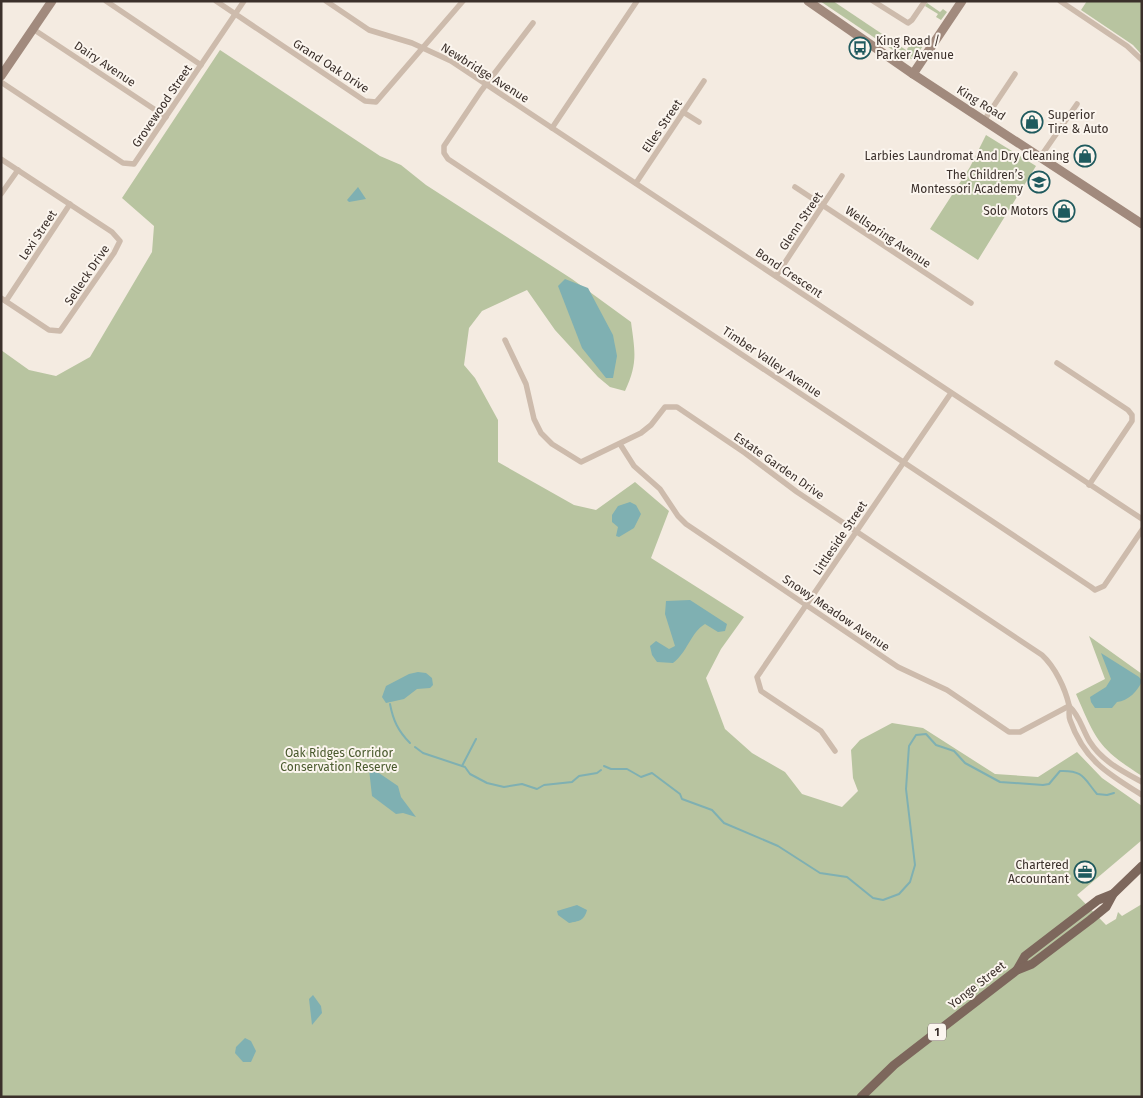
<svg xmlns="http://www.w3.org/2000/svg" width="1143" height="1098" viewBox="0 0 1143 1098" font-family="'Fira Sans',sans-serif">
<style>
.green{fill:#b8c4a0}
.water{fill:#7fb0b2}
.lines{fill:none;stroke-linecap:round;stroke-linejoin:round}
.stream{stroke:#7fb0b2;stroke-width:2}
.street{stroke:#cdbbac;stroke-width:5.5}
.secondary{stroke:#a18a7d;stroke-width:9}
.primary{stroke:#7d675c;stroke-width:9}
.labels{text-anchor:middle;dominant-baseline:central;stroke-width:4;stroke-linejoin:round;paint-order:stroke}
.shield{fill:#fbf5ee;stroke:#756b66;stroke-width:1}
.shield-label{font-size:11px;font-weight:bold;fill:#3b302b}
.poi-label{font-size:12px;fill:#3b302b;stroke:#fbf5ee;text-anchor:end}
.street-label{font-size:12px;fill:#3b302b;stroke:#fbf5ee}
.park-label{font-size:12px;fill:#4a5a2e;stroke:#fbf5ee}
</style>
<rect width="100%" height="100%" fill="#f4ebe1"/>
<g class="green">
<polygon points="820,1 833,1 906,50 912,59 906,59"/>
<polygon points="1087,1 1142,1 1142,55 1133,45 1081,10"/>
<polygon points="927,3 940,12 943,9 947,12 941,20 936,17 938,14 925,6"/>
<polygon points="918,42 924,45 913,59 907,49 912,43"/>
<path d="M220 50 380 156 401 165 426 185 572 279 631 322C635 352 638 363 625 391L610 387 598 377 555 330 527 290 482 311 469 328 464 365 475 378 498 420V462L574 505 596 510 635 482 669 511 651 558 744 617 721 649 706 678 725 729 752 753 785 772 802 794 842 807 858 791 853 778 851 750 860 740 892 723 923 728 995 774 1038 777 1077 752 1102 778 1142 806V840L1077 895 1106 925 1116 919 1118 912 1122 916 1142 904V1097H1V350L29 370 56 376 90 357 152 252 154 226 122 198Z"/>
<polygon points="986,135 1036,166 978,260 930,229 970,167"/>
<path d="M1089 636 1142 674V776C1098 748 1096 740 1076 694L1105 679Z"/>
</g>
<g class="water">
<polygon points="358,187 366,199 349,202 347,200"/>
<polygon points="565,279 588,288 613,335 617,356 613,378 606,378 582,348 558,286"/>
<polygon points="630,502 636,505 641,514 634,528 619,537 616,536 618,527 612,522 612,515 618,506"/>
<path d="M690 600 727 624 725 631 718 632 705 624C691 632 687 653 673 663L657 662 652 655 650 646 656 641 669 649 675 646 665 614 666 601Z"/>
<path d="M1101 653 1139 677 1142 681C1138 691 1128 701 1117 702L1112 708H1095L1091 702 1090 697 1106 687 1111 679Z"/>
<polygon points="418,672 426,673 432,678 433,685 430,688 417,689 404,699 386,703 382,697 386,686 409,674"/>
<polygon points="373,769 398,786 401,797 416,817 403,813 396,814 372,796 369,769"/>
<path d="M577 905 587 910C584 921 579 921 569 923L558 915 557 911Z"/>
<polygon points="313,995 321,1006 322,1013 312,1025 309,999"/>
<polygon points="245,1038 251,1041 256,1051 251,1062 243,1062 235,1053 236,1047"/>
</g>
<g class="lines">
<g class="stream">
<path d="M390 704C393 720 398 731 410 743"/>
<polyline points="415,747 423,753 465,767 470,774 487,783 504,787 522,784 537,789 544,785 572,782 579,776 597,773 601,770"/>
<polyline points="462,766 476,739"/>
<path d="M604 766 611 769H627L641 777 652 773 680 794 682 799 712 810 724 823 778 846 820 873 847 877 873 898 883 900 899 894 910 882 915 865 906 789 909 746 916 735 926 734 936 745 954 751 965 763 1000 782 1043 785 1049 784 1060 771C1084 770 1084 779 1097 794L1107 795 1114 793"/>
</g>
<g class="street">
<polyline points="106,1 201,65"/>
<polyline points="216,1 365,101 376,102 463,1"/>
<polyline points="326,1 369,30 412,43 451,61 1142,519"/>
<polyline points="873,1 908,23 912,20 925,1"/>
<polyline points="1060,1 1127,46 1142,60"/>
<polyline points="533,23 481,91 444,146 444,153 448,159 1091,587 1095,590 1104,586 1142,530"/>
<polyline points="33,29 166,117"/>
<polyline points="1,82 123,163 134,164 244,1"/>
<polyline points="683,112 699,122"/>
<polyline points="985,119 1015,74"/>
<polyline points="552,128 637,1"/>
<polyline points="1041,156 1077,104"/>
<polyline points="1,159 112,232 120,241 114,253 60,331 49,330 1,298"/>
<polyline points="636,183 704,81"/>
<polyline points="795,187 971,303"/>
<polyline points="1,194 18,170"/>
<polyline points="776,276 842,176"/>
<polyline points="6,301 70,204"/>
<path d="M505 340 526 384 534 419 541 433 552 444 581 462 641 433 651 425 665 407H677L745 453 797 492 1042 655C1055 667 1065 688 1069 705 1070 710 1068 715 1070 720 1084 760 1108 774 1142 795"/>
<polyline points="1057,363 1128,410 1132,415 1132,421 1089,485"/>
<polyline points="620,444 634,466 660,489 678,516 686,524 898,667 947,690 1009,732 1020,732 1069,706"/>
<path d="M1069 706C1080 716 1082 729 1090 742 1102 761 1122 771 1142 782"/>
<polyline points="835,751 821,731 761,691 757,677 951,393"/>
</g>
<g class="secondary">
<polyline points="808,1 913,74 1142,224"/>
<polyline points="913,74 962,1"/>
<polyline points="1,76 52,1"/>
</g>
<g class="primary">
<polyline points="1017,970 1025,956 1098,900 1113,894"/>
<polyline points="861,1097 894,1065 1017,970 1032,964 1090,920 1106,907 1113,894 1142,866"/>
</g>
</g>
<defs>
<g id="bus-ring" transform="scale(1.125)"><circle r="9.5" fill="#fbf5ee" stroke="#1f5a5e" stroke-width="1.5"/><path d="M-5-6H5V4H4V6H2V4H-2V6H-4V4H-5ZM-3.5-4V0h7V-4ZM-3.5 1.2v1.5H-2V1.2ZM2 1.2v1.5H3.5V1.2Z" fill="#1f5a5e"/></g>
<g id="shop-ring" transform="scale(1.125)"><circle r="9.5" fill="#fbf5ee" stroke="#1f5a5e" stroke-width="1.5"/><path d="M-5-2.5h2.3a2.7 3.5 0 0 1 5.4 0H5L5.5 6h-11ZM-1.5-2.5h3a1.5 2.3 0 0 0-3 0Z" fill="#1f5a5e"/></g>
<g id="school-ring" transform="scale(1.125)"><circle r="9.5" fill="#fbf5ee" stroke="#1f5a5e" stroke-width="1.5"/><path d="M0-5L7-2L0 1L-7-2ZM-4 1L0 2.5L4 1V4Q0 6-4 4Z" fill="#1f5a5e"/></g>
<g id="office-ring" transform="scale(1.125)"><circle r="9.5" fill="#fbf5ee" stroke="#1f5a5e" stroke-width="1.5"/><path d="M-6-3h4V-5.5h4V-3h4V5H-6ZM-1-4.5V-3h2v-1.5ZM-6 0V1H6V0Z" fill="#1f5a5e"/></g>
</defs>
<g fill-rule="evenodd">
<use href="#bus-ring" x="860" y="48"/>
<use href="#shop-ring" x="1032" y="122"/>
<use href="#shop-ring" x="1085" y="156"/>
<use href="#school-ring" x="1039" y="182"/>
<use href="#shop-ring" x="1064" y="211"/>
<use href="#office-ring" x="1085" y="872"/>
</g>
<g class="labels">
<rect class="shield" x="928" y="1023.5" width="18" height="17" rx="4"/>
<g class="shield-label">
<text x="937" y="1032">1</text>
</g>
<g class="poi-label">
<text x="876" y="41" text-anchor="start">King Road /<tspan x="876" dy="14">Parker Avenue</tspan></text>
<text x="1048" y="115" text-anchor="start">Superior<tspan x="1048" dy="14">Tire &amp; Auto</tspan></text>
<text x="1069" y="156">Larbies Laundromat And Dry Cleaning</text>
<text x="1023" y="175">The Children’s<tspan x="1023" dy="14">Montessori Academy</tspan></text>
<text x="1048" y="211">Solo Motors</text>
<text x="1069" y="865">Chartered<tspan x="1069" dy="14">Accountant</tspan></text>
</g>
<g class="street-label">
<text transform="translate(105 64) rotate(34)">Dairy Avenue</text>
<text transform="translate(331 66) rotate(33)">Grand Oak Drive</text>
<text transform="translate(485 73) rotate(32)">Newbridge Avenue</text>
<text transform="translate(981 103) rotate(32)">King Road</text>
<text transform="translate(162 106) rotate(-56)">Grovewood Street</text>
<text transform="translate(662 126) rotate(-56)">Elles Street</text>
<text transform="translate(801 221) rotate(-56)">Glenn Street</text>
<text transform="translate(38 235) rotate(-56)">Lexi Street</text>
<text transform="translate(888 237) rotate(34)">Wellspring Avenue</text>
<text transform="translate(789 273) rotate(34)">Bond Crescent</text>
<text transform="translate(87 275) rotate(-56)">Selleck Drive</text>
<text transform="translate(772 362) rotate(34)">Timber Valley Avenue</text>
<text transform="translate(779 466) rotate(35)">Estate Garden Drive</text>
<text transform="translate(840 538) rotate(-56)">Littleside Street</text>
<text transform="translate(836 613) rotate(34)">Snowy Meadow Avenue</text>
<text transform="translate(977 985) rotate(-38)">Yonge Street</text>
</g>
<g class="park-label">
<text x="339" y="753">Oak Ridges Corridor<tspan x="339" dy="14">Conservation Reserve</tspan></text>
</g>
</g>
<rect width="1143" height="1098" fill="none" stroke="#3b302b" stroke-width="5"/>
</svg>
